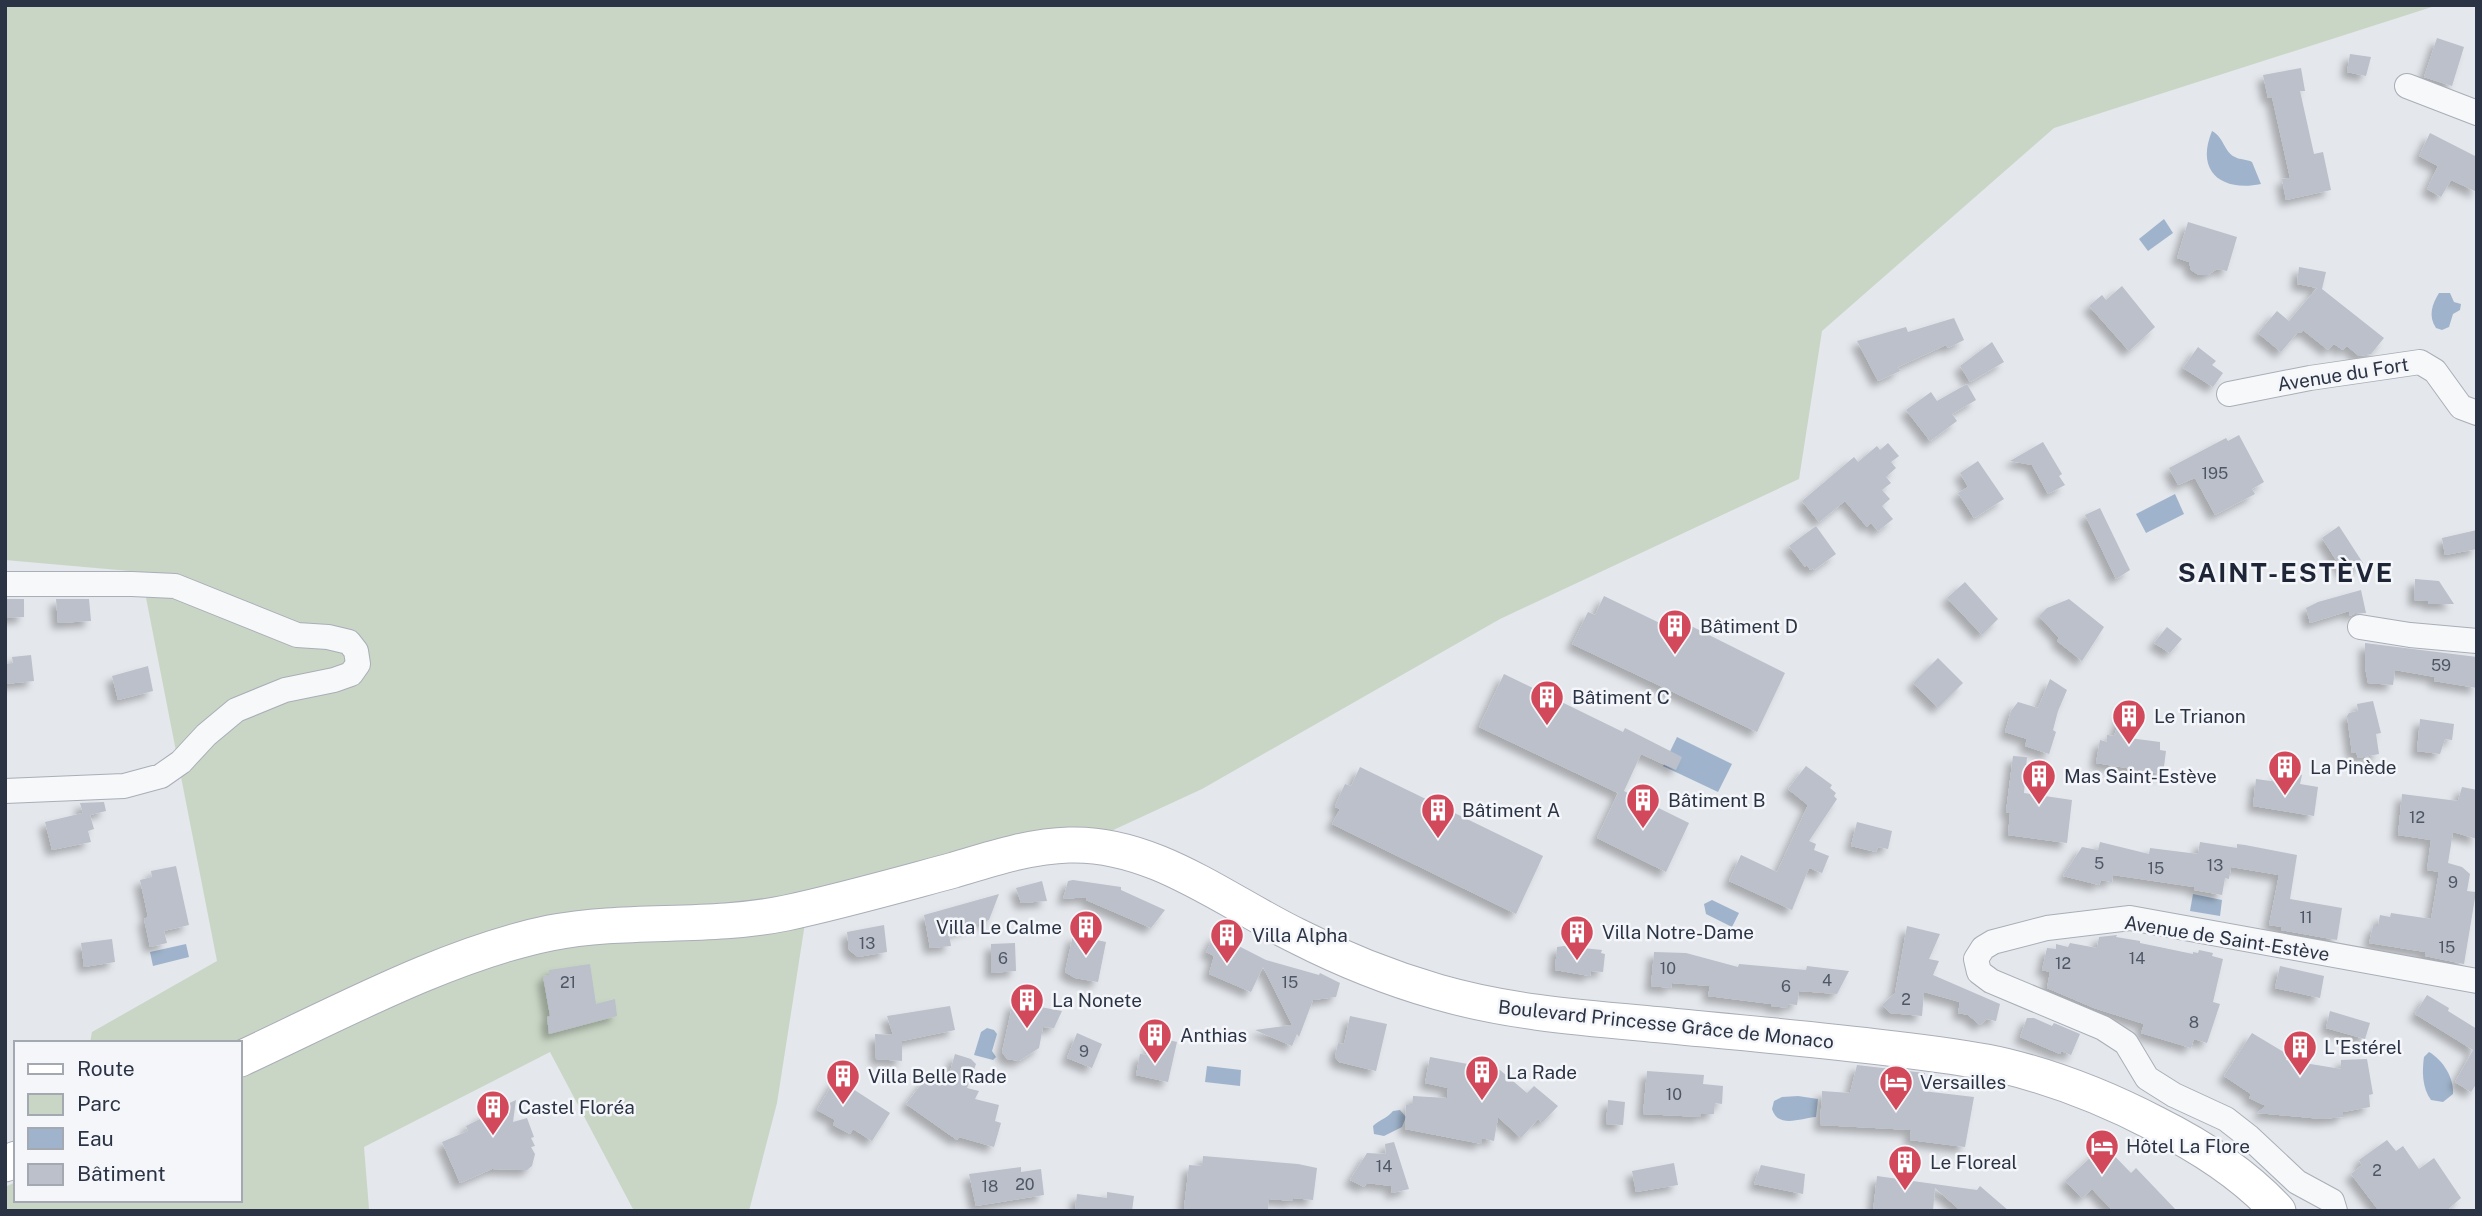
<svg xmlns="http://www.w3.org/2000/svg" width="2482" height="1216" viewBox="0 0 2482 1216" font-family="'Public Sans',sans-serif">
<style>
.green{fill:#c9d6c5}
.water{fill:#9fb4cc}
.building{fill:#bbc0ca;filter:url(#shadow)}
.lines{fill:none;stroke-linecap:round;stroke-linejoin:round}
.street-casing{stroke:#a9aeb7;stroke-width:26}
.secondary-casing{stroke:#a9aeb7;stroke-width:37}
.street{stroke:#f7f8fa;stroke-width:24}
.secondary{stroke:#fff;stroke-width:35}
.labels{text-anchor:middle;dominant-baseline:central;stroke-width:5;stroke-linejoin:round;paint-order:stroke}
.number-label{font-size:16px;fill:#4f5766}
.street-label{font-size:19px;fill:#2b3445;stroke:#f4f6f9}
.poi-label{font-size:19px;fill:#2b3445;stroke:#f4f6f9;text-anchor:start}
.district-label{font-size:26px;font-weight:bold;letter-spacing:2px;fill:#1d2536;stroke:#f4f6f9}
</style>
<defs>
<filter id="shadow"><feDropShadow dx="-6" dy="6" stdDeviation="3.5" flood-color="#0004"/></filter>
</defs>
<rect width="100%" height="100%" fill="#e4e7ec"/>
<polygon class="green" points="5,5 2438,5 2054,128 1822,331 1799,479 1500,619 1202,789 1109,832 810,891 777,1103 749,1211 634,1211 550,1052 364,1147 369,1209 365,1211 5,1211 5,1187 16,1182 16,1200 240,1200 240,1043 90,1043 92,1032 217,961 141,572 5,560"/>
<g class="water">
<path d="M2212 131C2224 137 2224 152 2235 157 2240 160 2247 159 2252 162L2261 184C2222 192 2195 172 2212 131Z"/>
<polygon points="2164,219 2173,233 2148,251 2139,239"/>
<path d="M2439 293H2450L2454 302 2461 304 2460 310 2453 314 2449 327 2442 330 2436 328C2428 316 2432 304 2439 293Z"/>
<polygon points="2175,494 2184,514 2146,533 2136,514"/>
<polygon points="1677,737 1732,764 1718,792 1663,766"/>
<polygon points="2193,894 2222,900 2220,916 2190,911"/>
<polygon points="1712,900 1739,913 1732,927 1706,914 1704,904"/>
<polygon points="186,944 189,957 153,966 150,952"/>
<polygon points="987,1028 994,1030 997,1034 992,1051 996,1057 993,1060 974,1055 981,1032"/>
<path d="M2429 1052C2443 1060 2454 1078 2453 1094L2443 1102 2431 1100C2422 1088 2422 1071 2424 1057Z"/>
<polygon points="1207,1066 1241,1070 1240,1086 1205,1082"/>
<path d="M1798 1096 1818 1099 1816 1117C1801 1118 1778 1129 1772 1109L1774 1101 1782 1097Z"/>
<path d="M1400 1110 1406 1117 1402 1127 1384 1136 1374 1134 1373 1126C1379 1120 1386 1119 1393 1111Z"/>
</g>
<g class="building">
<polygon points="2437,38 2464,47 2452,86 2424,77"/>
<polygon points="2350,54 2371,57 2366,76 2347,72"/>
<polygon points="2301,68 2305,91 2300,91 2314,154 2323,152 2331,190 2286,200 2282,179 2290,178 2272,97 2268,98 2263,75"/>
<polygon points="2430,133 2477,157 2477,192 2451,180 2441,197 2427,189 2438,166 2419,156"/>
<polygon points="2188,222 2237,237 2227,271 2217,269 2208,275 2199,275 2191,270 2189,262 2177,258"/>
<polygon points="2299,267 2326,272 2322,289 2384,338 2371,354 2359,356 2347,346 2343,350 2334,344 2328,350 2303,330 2301,333 2298,332 2281,352 2258,333 2277,311 2289,321 2317,288 2297,284"/>
<polygon points="2122,286 2155,327 2129,351 2089,306 2102,295 2106,300"/>
<polygon points="1954,318 1964,340 1948,348 1946,345 1898,367 1900,371 1878,381 1857,341 1906,327 1908,332"/>
<polygon points="1992,342 2004,362 1970,382 1960,366"/>
<polygon points="2198,347 2216,361 2212,365 2223,373 2213,387 2183,368"/>
<polygon points="1967,384 1976,400 1952,414 1957,421 1930,441 1906,410 1931,392 1937,401"/>
<polygon points="2239,435 2264,482 2252,489 2255,494 2215,515 2195,478 2178,485 2169,468 2226,438 2228,441"/>
<polygon points="2043,442 2062,474 2059,476 2065,485 2048,494 2032,465 2010,461"/>
<polygon points="1888,443 1899,456 1891,462 1896,468 1886,477 1891,483 1882,490 1890,499 1882,506 1893,519 1878,531 1871,523 1867,527 1845,501 1819,522 1802,501 1854,457 1858,462 1877,446 1880,450"/>
<polygon points="1978,461 2004,499 1974,518 1958,493 1968,487 1960,473"/>
<polygon points="2100,508 2130,570 2116,579 2085,515"/>
<polygon points="1816,526 1836,554 1814,570 1813,568 1810,570 1807,565 1805,567 1789,546"/>
<polygon points="2339,526 2363,563 2345,574 2322,538"/>
<polygon points="2477,530 2477,549 2445,555 2442,538"/>
<polygon points="2415,579 2439,581 2454,604 2428,604 2428,601 2414,600"/>
<polygon points="1965,582 1998,619 1982,635 1947,598"/>
<polygon points="2361,590 2366,613 2355,613 2350,616 2349,611 2310,623 2306,608 2318,602"/>
<polygon points="1604,596 1670,628 1675,618 1785,673 1757,732 1572,644 1588,612 1595,615"/>
<polygon points="5,599 24,599 24,617 5,618"/>
<polygon points="56,599 89,599 91,621 58,623"/>
<polygon points="2069,599 2104,627 2082,661 2057,641 2059,638 2039,616 2047,608"/>
<polygon points="2167,627 2182,639 2170,653 2154,643"/>
<polygon points="2365,643 2477,657 2477,688 2434,681 2435,677 2395,670 2393,685 2368,683 2365,667"/>
<polygon points="31,655 34,681 5,684 5,664 13,663 12,657"/>
<polygon points="1938,658 1963,683 1938,708 1913,683"/>
<polygon points="148,666 153,691 118,700 112,676"/>
<polygon points="1504,674 1623,732 1625,728 1682,757 1676,770 1641,754 1624,791 1689,823 1666,872 1597,838 1618,793 1479,727"/>
<polygon points="2050,679 2067,690 2058,711 2053,730 2056,732 2049,754 2025,746 2027,739 2005,732 2011,711 2018,702 2038,708"/>
<polygon points="2373,701 2381,733 2376,734 2379,754 2358,758 2356,752 2352,753 2347,716 2349,713 2358,711 2357,704"/>
<polygon points="2125,702 2132,703 2129,738 2160,742 2160,750 2166,751 2163,774 2096,763 2100,740 2107,742 2107,735 2114,736"/>
<polygon points="2420,719 2454,724 2452,740 2445,739 2440,754 2417,751"/>
<polygon points="2013,756 2027,757 2024,793 2072,800 2067,843 2008,835 2010,813 2006,812"/>
<polygon points="1806,766 1832,785 1830,788 1836,793 1834,796 1837,799 1809,841 1816,844 1814,850 1829,856 1822,873 1809,868 1792,910 1729,881 1741,855 1777,872 1808,805 1788,789"/>
<polygon points="1360,767 1543,856 1516,914 1332,824 1340,809 1335,807 1338,799 1345,784 1351,786"/>
<polygon points="2279,772 2302,775 2300,784 2318,787 2314,816 2253,806 2256,779 2278,782"/>
<polygon points="2462,787 2477,790 2477,839 2453,832 2448,863 2462,867 2470,874 2467,891 2476,892 2464,964 2425,956 2425,952 2369,943 2373,926 2378,926 2380,915 2390,917 2391,913 2431,919 2439,872 2427,870 2431,840 2398,835 2402,794 2458,801"/>
<polygon points="104,802 106,811 90,815 94,829 88,831 91,842 52,850 45,822 83,813 80,803"/>
<polygon points="1857,822 1892,831 1888,849 1878,847 1876,852 1851,846"/>
<polygon points="2100,842 2149,854 2150,848 2198,854 2200,842 2237,848 2237,844 2245,845 2297,855 2290,899 2342,908 2337,940 2281,930 2282,927 2269,925 2279,875 2231,867 2229,879 2225,878 2222,895 2194,890 2194,887 2113,875 2112,882 2101,880 2099,885 2063,876 2082,847 2098,850"/>
<polygon points="176,866 189,925 164,931 167,943 150,947 144,919 148,917 140,880 152,877 151,871"/>
<polygon points="1073,880 1121,887 1121,890 1165,910 1151,928 1086,900 1087,897 1063,899 1068,881"/>
<polygon points="1042,881 1047,901 1021,903 1016,888"/>
<polygon points="999,894 989,920 949,934 951,946 930,948 924,915"/>
<polygon points="884,925 887,952 858,957 849,950 847,932"/>
<polygon points="1907,926 1940,934 1929,959 1939,961 1933,975 2000,1004 1996,1021 1987,1019 1980,1025 1968,1015 1958,1013 1960,1002 1924,992 1922,1016 1890,1013 1882,1005 1895,993"/>
<polygon points="1215,934 1266,960 1319,975 1320,973 1340,983 1336,997 1313,1000 1299,1037 1297,1034 1292,1046 1255,1030 1292,1025 1263,967 1251,992 1209,974 1214,956 1206,952"/>
<polygon points="1073,935 1106,942 1098,982 1075,978 1065,972"/>
<polygon points="2117,935 2116,937 2140,941 2140,943 2193,954 2193,952 2198,953 2199,950 2213,953 2212,956 2223,959 2213,1002 2220,1004 2207,1043 2194,1039 2191,1048 2141,1033 2144,1024 2094,1008 2047,988 2050,972 2042,970 2047,948 2056,949 2056,944 2068,947 2070,943 2097,948 2099,937"/>
<polygon points="112,939 115,962 84,967 81,943"/>
<polygon points="1015,943 1016,971 991,973 991,944"/>
<polygon points="1564,946 1602,950 1601,953 1605,954 1603,972 1591,971 1590,976 1555,970 1557,947"/>
<polygon points="1654,952 1686,953 1738,967 1739,964 1806,970 1807,966 1849,971 1837,994 1799,991 1797,1005 1788,1004 1788,1008 1771,1006 1771,1004 1708,996 1710,986 1672,983 1671,988 1651,986"/>
<polygon points="590,964 596,1004 615,999 617,1016 549,1034 547,1017 550,1016 543,976 549,975 549,970"/>
<polygon points="2280,966 2324,976 2320,998 2275,988"/>
<polygon points="2427,995 2449,1008 2448,1011 2477,1029 2477,1083 2471,1092 2455,1082 2473,1050 2415,1014"/>
<polygon points="1013,1002 1062,1011 1054,1028 1043,1027 1039,1048 1019,1061 1007,1059 1002,1052"/>
<polygon points="950,1006 955,1030 902,1041 902,1061 876,1059 875,1034 893,1035 887,1016"/>
<polygon points="2330,1011 2370,1023 2365,1039 2326,1028"/>
<polygon points="1350,1016 1387,1024 1376,1071 1339,1062 1335,1057 1338,1043 1344,1044"/>
<polygon points="2027,1018 2034,1018 2052,1026 2054,1023 2080,1034 2071,1055 2061,1051 2060,1054 2020,1037"/>
<polygon points="1154,1031 1170,1034 1169,1040 1177,1042 1168,1082 1136,1075 1140,1054 1148,1055"/>
<polygon points="1077,1033 1102,1044 1092,1068 1067,1058"/>
<polygon points="2252,1033 2287,1054 2286,1060 2341,1069 2341,1060 2367,1059 2373,1094 2369,1095 2370,1107 2343,1112 2343,1117 2322,1119 2257,1113 2266,1106 2249,1098 2251,1094 2224,1076"/>
<polygon points="955,1054 971,1059 976,1064 967,1088 979,1091 975,1099 999,1105 995,1121 1001,1123 994,1147 959,1137 957,1140 906,1104 927,1077 947,1082"/>
<polygon points="1430,1057 1500,1070 1527,1093 1534,1086 1558,1106 1542,1123 1538,1119 1521,1138 1498,1117 1494,1141 1482,1138 1482,1144 1405,1129 1406,1105 1412,1105 1413,1096 1447,1098 1448,1088 1425,1083"/>
<polygon points="1857,1065 1925,1073 1923,1091 1974,1097 1965,1147 1910,1140 1911,1130 1820,1125 1822,1091 1850,1093"/>
<polygon points="1647,1071 1704,1075 1703,1084 1723,1086 1722,1104 1715,1103 1714,1114 1701,1114 1701,1117 1643,1114"/>
<polygon points="836,1078 890,1113 872,1141 853,1129 850,1134 833,1125 835,1120 817,1110"/>
<polygon points="516,1100 513,1122 527,1118 534,1137 531,1138 535,1146 531,1147 535,1154 532,1166 527,1170 492,1169 460,1183 442,1142 468,1131 466,1126 480,1119 479,1117"/>
<polygon points="1608,1100 1625,1102 1623,1125 1606,1124"/>
<polygon points="2387,1140 2396,1151 2403,1146 2419,1169 2434,1158 2461,1198 2446,1211 2379,1211 2351,1174 2362,1165 2359,1160"/>
<polygon points="1394,1142 1409,1189 1392,1193 1391,1186 1367,1183 1364,1187 1350,1180 1367,1153 1386,1154 1385,1144"/>
<polygon points="2104,1145 2131,1173 2136,1168 2177,1211 2113,1211 2092,1189 2082,1198 2065,1181"/>
<polygon points="1203,1156 1298,1164 1317,1168 1313,1200 1293,1198 1293,1201 1269,1199 1268,1211 1198,1211 1184,1208 1189,1165 1202,1166"/>
<polygon points="1674,1163 1678,1185 1636,1192 1632,1171"/>
<polygon points="1761,1165 1805,1174 1803,1194 1754,1184"/>
<polygon points="1021,1167 1021,1172 1041,1169 1044,1195 976,1206 969,1174"/>
<polygon points="1877,1176 1977,1190 1980,1186 2009,1211 1961,1211 1935,1188 1933,1211 1873,1211"/>
<polygon points="1107,1192 1134,1196 1132,1211 1075,1211 1077,1194 1107,1198"/>
</g>
<g class="lines">
<g class="street-casing">
<g id="street">
<polyline points="2407,86 2477,113"/>
<polyline points="2229,394 2310,378 2420,362 2435,371 2461,407 2477,413"/>
<polyline points="5,584 132,584 175,586 297,635 328,637 349,642 356,651 358,664 351,674 334,680 285,690 236,710 206,735 181,762 161,776 124,786 5,791"/>
<polyline points="2360,627 2410,635 2477,641"/>
<polyline points="2335,1211 2332,1201 2297,1182 2249,1137 2226,1119 2174,1095 2147,1078 2126,1043 2103,1028 1991,981 1979,972 1976,959 1983,948 1993,942 2047,928 2130,918 2477,981"/>
</g>
</g>
<g class="secondary-casing">
<g id="secondary">
<path d="M240 1059C335 1015 447 954 550 933 627 918 708 929 786 913 842 901 898 885 954 870 991 859 1030 846 1069 845 1153 842 1225 901 1297 936 1342 959 1389 978 1438 992 1504 1011 1571 1017 1640 1023 1722 1031 1805 1038 1887 1048 1926 1053 1966 1057 2005 1066 2058 1079 2108 1099 2156 1124 2200 1146 2244 1174 2278 1211"/>
<polyline points="5,1164 16,1159"/>
</g>
</g>
<use href="#street" class="street"/>
<use href="#secondary" class="secondary"/>
</g>
<defs>
<g id="building-pin" transform="scale(1.75)"><path d="M0 17L-7.5 6A9.5 9.5 0 1 1 7.5 6Z" fill="#d1495b" stroke="#f4f6f9"/><path d="M-4-6H4V6H1V3H-1V6H-4ZM-2.5-4.3h1.7v1.8h-1.7ZM.8-4.3h1.7v1.8H.8ZM-2.5-1h1.7V.8h-1.7ZM.8-1h1.7V.8H.8Z" fill="#fff"/></g>
<g id="hotel-pin" transform="scale(1.75)"><path d="M0 17L-7.5 6A9.5 9.5 0 1 1 7.5 6Z" fill="#d1495b" stroke="#f4f6f9"/><path d="M-6-4.5h1.5V1H6V5H4.5V3h-9V5H-6ZM-4 0a1.8 1.8 0 1 1 3.6 0ZM.5 0V-2.5h3Q6-2.5 6 0Z" fill="#fff"/></g>
</defs>
<g fill-rule="evenodd">
<use href="#building-pin" x="1675" y="626"/>
<use href="#building-pin" x="1547" y="697"/>
<use href="#building-pin" x="2129" y="716"/>
<use href="#building-pin" x="2285" y="767"/>
<use href="#building-pin" x="2039" y="776"/>
<use href="#building-pin" x="1643" y="800"/>
<use href="#building-pin" x="1438" y="810"/>
<use href="#building-pin" x="1086" y="927"/>
<use href="#building-pin" x="1577" y="932"/>
<use href="#building-pin" x="1227" y="935"/>
<use href="#building-pin" x="1027" y="1000"/>
<use href="#building-pin" x="1155" y="1035"/>
<use href="#building-pin" x="2300" y="1047"/>
<use href="#building-pin" x="1482" y="1072"/>
<use href="#building-pin" x="843" y="1076"/>
<use href="#hotel-pin" x="1896" y="1082"/>
<use href="#building-pin" x="493" y="1107"/>
<use href="#hotel-pin" x="2102" y="1146"/>
<use href="#building-pin" x="1905" y="1162"/>
</g>
<g class="labels">
<g class="number-label">
<text x="2215" y="473">195</text>
<text x="2441" y="665">59</text>
<text x="2417" y="817">12</text>
<text x="2099" y="863">5</text>
<text x="2215" y="865">13</text>
<text x="2156" y="868">15</text>
<text x="2453" y="882">9</text>
<text x="2306" y="917">11</text>
<text x="867" y="943">13</text>
<text x="2447" y="947">15</text>
<text x="1003" y="958">6</text>
<text x="2137" y="958">14</text>
<text x="2063" y="963">12</text>
<text x="1668" y="968">10</text>
<text x="1827" y="980">4</text>
<text x="568" y="982">21</text>
<text x="1290" y="982">15</text>
<text x="1786" y="986">6</text>
<text x="1906" y="999">2</text>
<text x="2194" y="1022">8</text>
<text x="1084" y="1051">9</text>
<text x="1674" y="1094">10</text>
<text x="1384" y="1166">14</text>
<text x="2377" y="1170">2</text>
<text x="1025" y="1184">20</text>
<text x="990" y="1186">18</text>
</g>
<g class="street-label">
<text transform="translate(2343 374) rotate(-9)">Avenue du Fort</text>
<text transform="translate(2227 938) rotate(9)">Avenue de Saint-Estève</text>
<text transform="translate(1666 1024) rotate(6)">Boulevard Princesse Grâce de Monaco</text>
</g>
<g class="poi-label">
<text x="1700" y="626">Bâtiment D</text>
<text x="1572" y="697">Bâtiment C</text>
<text x="2154" y="716">Le Trianon</text>
<text x="2310" y="767">La Pinède</text>
<text x="2064" y="776">Mas Saint-Estève</text>
<text x="1668" y="800">Bâtiment B</text>
<text x="1462" y="810">Bâtiment A</text>
<text x="1062" y="927" text-anchor="end">Villa Le Calme</text>
<text x="1602" y="932">Villa Notre-Dame</text>
<text x="1252" y="935">Villa Alpha</text>
<text x="1052" y="1000">La Nonete</text>
<text x="1180" y="1035">Anthias</text>
<text x="2324" y="1047">L'Estérel</text>
<text x="1506" y="1072">La Rade</text>
<text x="868" y="1076">Villa Belle Rade</text>
<text x="1920" y="1082">Versailles</text>
<text x="518" y="1107">Castel Floréa</text>
<text x="2126" y="1146">Hôtel La Flore</text>
<text x="1930" y="1162">Le Floreal</text>
</g>
<g class="district-label">
<text x="2286" y="572">SAINT-ESTÈVE</text>
</g>
</g>
<rect width="2482" height="1216" fill="none" stroke="#2b3445" stroke-width="14"/>
<rect x="14" y="1041" width="228" height="161" fill="#f4f6f9" stroke="#a4a8b1" stroke-width="2"/>
<rect x="28" y="1064" width="35" height="10" fill="#ffffff" stroke="#a4a8b1" stroke-width="2"/>
<text x="77" y="1076" font-size="21" fill="#2b3445">Route</text>
<rect x="28" y="1094" width="35" height="21" fill="#c9d6c5" stroke="#a4a8b1" stroke-width="2"/>
<text x="77" y="1111" font-size="21" fill="#2b3445">Parc</text>
<rect x="28" y="1128" width="35" height="21" fill="#9fb4cc" stroke="#a4a8b1" stroke-width="2"/>
<text x="77" y="1146" font-size="21" fill="#2b3445">Eau</text>
<rect x="28" y="1164" width="35" height="21" fill="#bbc0ca" stroke="#a4a8b1" stroke-width="2"/>
<text x="77" y="1181" font-size="21" fill="#2b3445">Bâtiment</text>
</svg>
